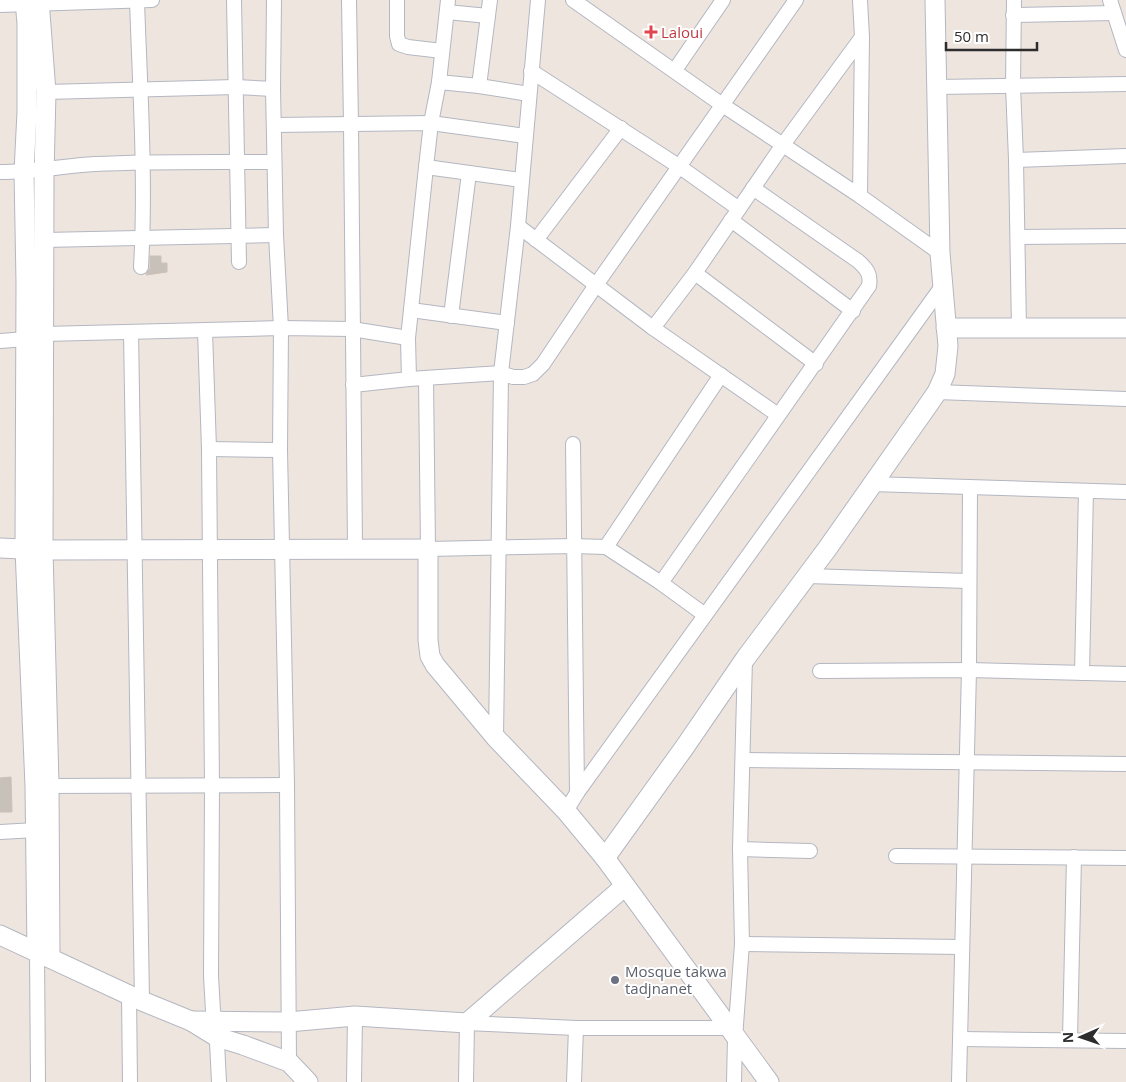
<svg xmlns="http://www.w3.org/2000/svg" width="1126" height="1082" viewBox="0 0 1126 1082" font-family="'Open Sans',sans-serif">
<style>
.building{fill:#c8c1ba;stroke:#cbc1b8}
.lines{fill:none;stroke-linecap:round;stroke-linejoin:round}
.street-casing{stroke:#b3b7c1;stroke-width:16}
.secondary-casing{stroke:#b3b7c1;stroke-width:21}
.street{stroke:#fff;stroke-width:14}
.secondary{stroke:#fff;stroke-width:19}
.health-dot{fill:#e0444e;stroke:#fff;stroke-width:2}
.worship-dot{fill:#6b7280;stroke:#fff;stroke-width:2}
.labels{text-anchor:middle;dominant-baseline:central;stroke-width:4;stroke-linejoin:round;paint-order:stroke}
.health-label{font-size:15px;fill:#be3a42;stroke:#fff;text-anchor:start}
.worship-label{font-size:15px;fill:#5b616d;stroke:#fff;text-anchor:start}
</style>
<rect width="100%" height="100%" fill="#efe5df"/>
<g class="building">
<polygon points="150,256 161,256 161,263 167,263 167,272 146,275 150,268"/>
<polygon points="11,777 12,812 0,812 0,778"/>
</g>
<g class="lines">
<g class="street-casing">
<g id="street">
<polyline points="234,0 239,262"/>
<polyline points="274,0 273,89 276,235 281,328 280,450 287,785 289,1062"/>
<polyline points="349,0 351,124 355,548"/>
<polyline points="397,0 397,36 399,44 408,47 442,51"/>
<polyline points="573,0 721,104 860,196 940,253"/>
<polyline points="1014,0 1013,86 1016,160 1019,329"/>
<polyline points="1110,0 1126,50"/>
<path d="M137 1C140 90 146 179 141 267"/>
<polyline points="0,5 152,0"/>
<polyline points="447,12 488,16"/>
<polyline points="1013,15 1114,13"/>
<polyline points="675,70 723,0"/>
<polyline points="531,71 680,167 739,209"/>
<polyline points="439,82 479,86 529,94"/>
<polyline points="479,86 490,0"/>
<polyline points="936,87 1126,84"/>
<polyline points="46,92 236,87 273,89"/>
<polyline points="275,125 431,123 525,136"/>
<polyline points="1016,160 1126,156"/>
<polyline points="426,167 521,180"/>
<path d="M0 172C32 172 63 166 95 164 155 161 215 162 274 162"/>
<polyline points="860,196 862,37 860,0"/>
<polyline points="731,220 853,311"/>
<polyline points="518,226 653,328 778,415"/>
<polyline points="1018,237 1126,236"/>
<polyline points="44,240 276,235"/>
<polyline points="536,240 621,128"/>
<polyline points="695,273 816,364"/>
<polyline points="411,310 507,323"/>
<polyline points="451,316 469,173"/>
<polyline points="653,328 695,273 782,146 862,37"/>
<polyline points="205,331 209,449 212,786 211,976 213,1011 216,1022 219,1082"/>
<polyline points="131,332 142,1001"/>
<polyline points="0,341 26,339 44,334 281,328 352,329 408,338"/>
<polyline points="426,378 428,549 574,546 606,547 661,583 705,615"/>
<polyline points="409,379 408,338 426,167 431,123 439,82 448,0"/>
<polyline points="353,385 409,379 501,373 513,377 524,377 533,374 543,364 596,285 796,0"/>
<polyline points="937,392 1126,399"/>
<polyline points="573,444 577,793"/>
<polyline points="209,449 280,450"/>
<polyline points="871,484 1126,492"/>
<polyline points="606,547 721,375"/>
<polyline points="807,576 968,581"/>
<path d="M661 583 869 286C871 274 867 269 858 261L753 188"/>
<polyline points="820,671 969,670 1126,674"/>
<polyline points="1082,673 1086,491"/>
<polyline points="496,738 501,373 518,226 538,0"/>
<polyline points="743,760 1126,764"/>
<polyline points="41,786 287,785"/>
<polyline points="566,811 577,793 943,285"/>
<polyline points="0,832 36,830"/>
<polyline points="740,849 810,851"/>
<polyline points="896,856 1126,858"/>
<polyline points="742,944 962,947"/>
<polyline points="37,953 38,1082"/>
<polyline points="129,995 130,1082"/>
<polyline points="961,1039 1126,1041"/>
<polyline points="1070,1039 1074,857"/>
<polyline points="354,1082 355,1016"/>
<polyline points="466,1082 467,1023 576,1028 728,1028"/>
<polyline points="574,1082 576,1028"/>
<polyline points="734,1082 735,1038 742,944 740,849 745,659"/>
<polyline points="959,1082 969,670 970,488"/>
</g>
</g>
<g class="secondary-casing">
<g id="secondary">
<polyline points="25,0 27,24 27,112 24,172 26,282 25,549 35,786 37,953"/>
<polyline points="39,0 46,92 44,175 43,550 49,785 50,958"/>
<polyline points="946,328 1126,328"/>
<polyline points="0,548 43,550 428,549 428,640 430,656 435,665 496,738 566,811 605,858 769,1082"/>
<polyline points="605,858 684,748 745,659 827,549 926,408 937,392 945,374 948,346 940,253 935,0"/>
<polyline points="0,935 142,1001 191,1021 217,1037 243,1045 289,1062 308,1082"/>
<polyline points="191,1021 288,1022 355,1016 467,1023 625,886"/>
</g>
</g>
<use href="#street" class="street"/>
<use href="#secondary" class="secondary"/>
</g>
<path class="health-dot" d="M648.5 24.5h5v5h5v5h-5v5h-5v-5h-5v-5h5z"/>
<circle class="worship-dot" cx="615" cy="980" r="5"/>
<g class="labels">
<g class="health-label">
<text x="661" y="32">Laloui</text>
</g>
<g class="worship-label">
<text x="625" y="971">Mosque takwa<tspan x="625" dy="17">tadjnanet</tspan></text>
</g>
</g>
<g transform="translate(1081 1037) rotate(268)" stroke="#ffffff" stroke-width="4" paint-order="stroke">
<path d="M0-4L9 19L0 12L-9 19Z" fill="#2d2d2d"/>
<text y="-8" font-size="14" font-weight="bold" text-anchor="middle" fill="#2d2d2d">N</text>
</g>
<path d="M946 42v8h91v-8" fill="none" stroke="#2d2d2d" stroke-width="2.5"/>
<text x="954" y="42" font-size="15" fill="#2d2d2d" stroke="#ffffff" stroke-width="4" paint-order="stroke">50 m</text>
</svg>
